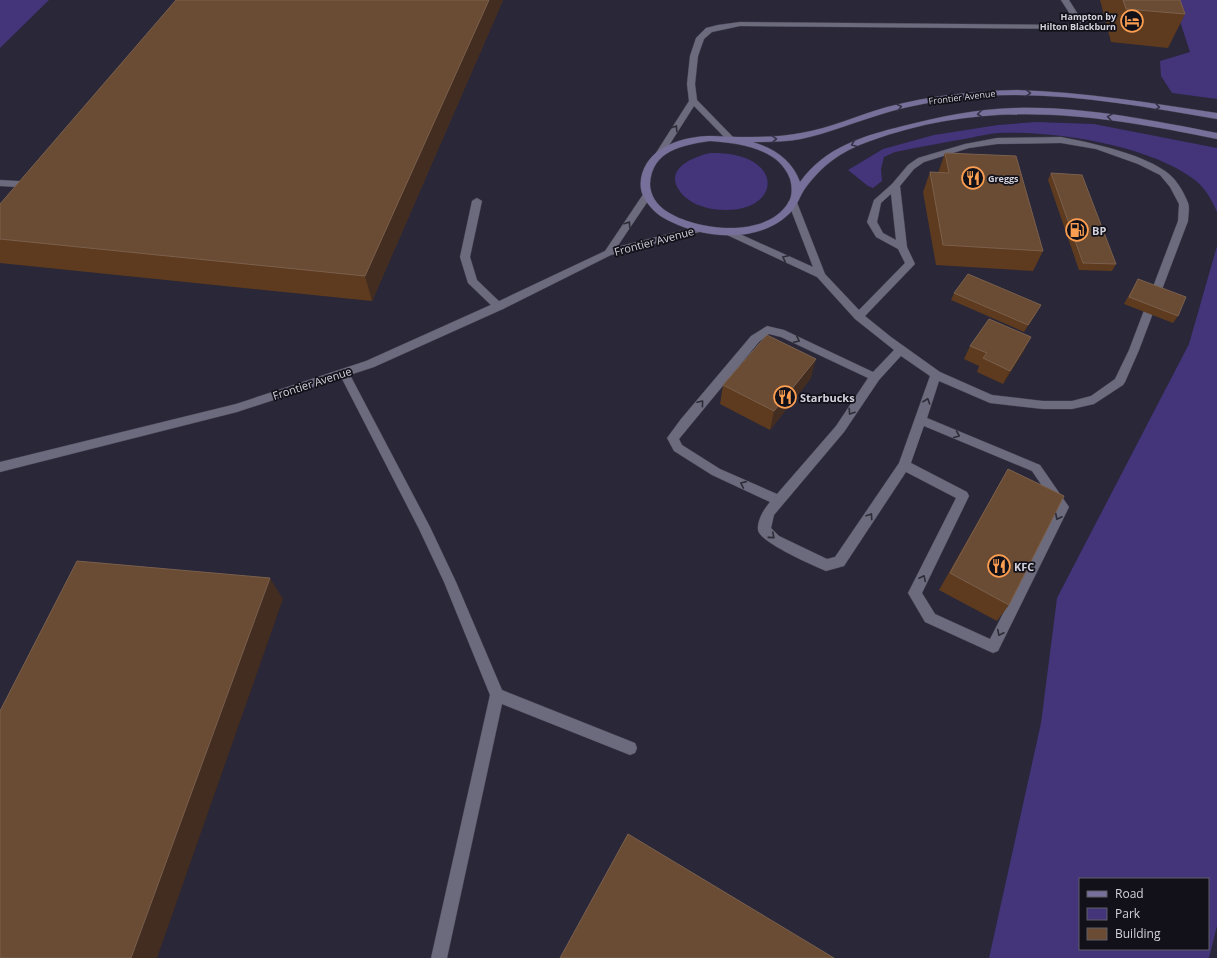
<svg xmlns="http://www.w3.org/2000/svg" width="1217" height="958" viewBox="0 0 1217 958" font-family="'Open Sans',sans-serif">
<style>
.green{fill:#443479;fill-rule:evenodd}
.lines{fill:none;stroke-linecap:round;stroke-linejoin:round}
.lane-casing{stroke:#444250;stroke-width:1}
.street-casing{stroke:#444250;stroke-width:1}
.secondary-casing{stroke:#444250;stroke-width:1}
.lane{fill:#6c6a7d;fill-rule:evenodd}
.street{fill:#6c6a7d;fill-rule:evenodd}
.secondary{fill:#77709a;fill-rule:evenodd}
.wall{fill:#5e3b1e}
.shaded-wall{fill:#432c20}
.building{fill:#6a4b33;stroke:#7a604d}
.oneway{stroke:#353246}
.oneway2{stroke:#2d2c37}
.labels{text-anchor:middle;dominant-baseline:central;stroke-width:3.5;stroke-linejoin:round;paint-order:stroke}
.far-poi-label{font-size:9px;font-weight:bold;fill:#d2d1dc;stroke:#121119;text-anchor:end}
.far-street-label{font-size:9px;fill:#d2d1dc;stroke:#121119}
.poi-label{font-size:11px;font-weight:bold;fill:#d2d1dc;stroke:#121119;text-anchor:start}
.street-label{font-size:11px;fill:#d2d1dc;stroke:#121119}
</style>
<rect width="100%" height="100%" fill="#292738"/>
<g class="green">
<polygon points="0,0 49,0 0,48"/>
<polygon points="1173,0 1217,0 1217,99 1172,93 1161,76 1160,61 1190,52"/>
<path d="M1036 122 1094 124 1217 148V212C1212 200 1205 188 1195 180 1150 145 1052 130 997 133 988 134 978 136 970 138 945 142 920 147 895 152L884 157 881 169 882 181 873 188 868 186 848 170 883 149 934 135 998 125Z"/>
<path d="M710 153C790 151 783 219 712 209 702 207 690 203 682 194 662 171 689 158 710 153Z"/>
<path d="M1217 246V926L1209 958H989L1041 723 1057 598 1189 344ZM1080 879H1208V949H1080Z"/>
</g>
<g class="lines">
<g class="lane-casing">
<g id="lane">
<polygon points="1061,0 1069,0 1086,27 1085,29 740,26 712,32 704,39 698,56 695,84 697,100 735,139 734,141 728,141 694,106 661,158 655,158 654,156 689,101 687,84 690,56 696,38 706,28 718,25 740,22 1077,25"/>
<path d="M1061 137C1092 143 1139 153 1165 171 1175 177 1184 192 1188 203 1190 208 1188 216 1188 221L1139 350 1125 382 1123 385 1094 404 1072 409H1043L990 403 939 381 927 418 1040 465 1069 507 998 651 993 653 925 622 908 593 956 498 906 472 844 566 826 571C814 566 759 542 758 530 757 520 764 509 770 502L712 475 674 451 667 438 681 419 751 336 767 326 784 330 873 372 894 350 855 319 817 277 725 234 723 232 725 230H731L813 267 788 202 793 199 796 200 825 274 859 310 905 263 898 249 876 237 867 222 874 200 892 184 908 165 918 158 965 144 997 138ZM1061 143 1096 149 1138 164 1160 175 1170 187 1179 204 1178 221 1129 350 1115 379 1091 396 1072 401H1043L992 395 940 372 891 337 865 316 915 264 907 247 900 186 914 169 924 162 969 148 997 144ZM891 194 896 240 883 233 877 222 881 203ZM769 334 781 337 868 378 836 426 777 494 720 469 682 445 679 439 759 342ZM901 356 930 376 899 463 835 557 827 559 779 536 771 528 774 515 844 432 879 380ZM924 426 1032 471 1057 508 990 639 935 614 922 593 969 496 967 492 911 463Z"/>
<polygon points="0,180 35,182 40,185 35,188 0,186"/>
<polygon points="477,198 482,201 470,257 477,280 504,306 503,309 495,309 468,283 460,257 472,201"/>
<polygon points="344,369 348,370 349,373 430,527 456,582 502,690 635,743 637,748 635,753 630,755 502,704 447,958 431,958 490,695 444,582 419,529 339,373 340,370"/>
</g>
</g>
<g class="street-casing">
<polygon id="street" points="647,192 652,195 617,247 700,226 705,229 703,231 611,255 503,309 374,367 237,412 0,472 0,462 236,404 366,361 495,303 605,251 644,193"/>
</g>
<g class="secondary-casing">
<path id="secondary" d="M1017 90C1084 92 1150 103 1217 113V119C1129 104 1040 87 950 99 927 103 904 107 882 114 855 122 829 133 801 139 786 142 769 142 753 142 775 149 792 160 800 182 825 147 863 136 903 126 939 117 976 109 1014 108 1082 106 1150 120 1217 133V139C1096 114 989 98 870 141 841 151 821 166 804 190 799 198 797 206 790 213 758 245 699 239 662 217 653 211 646 203 642 193 639 184 641 172 647 163 660 143 689 136 712 136 721 136 730 137 738 137 759 137 781 137 801 133 831 128 858 115 887 107 929 96 973 91 1017 90ZM710 141C738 143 779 148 790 179 792 186 793 196 788 203 766 239 696 231 666 211 657 205 650 195 650 184 652 150 683 145 710 141Z"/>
</g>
<use href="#lane" class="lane"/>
<use href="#street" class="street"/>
<use href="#secondary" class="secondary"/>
</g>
<g class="wall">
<polygon points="503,0 372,301 0,263 0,204"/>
<polygon points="1100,0 1180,0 1185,14 1168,48 1111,42"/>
<polygon points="945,153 1043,251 1033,271 936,265 923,192 930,172 938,173"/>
<polygon points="1051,173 1116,264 1112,271 1079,270 1048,180"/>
<polygon points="1138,279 1178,316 1173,323 1124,304"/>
<polygon points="954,293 1037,312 1024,332 951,300"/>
<polygon points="970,346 1024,351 1003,384 977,372 979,366 964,359"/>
<polygon points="811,378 770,430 720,404 723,385"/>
<polygon points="1008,469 1009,605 997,621 939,590"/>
</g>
<g class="shaded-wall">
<polygon points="489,0 503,0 372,301 365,276"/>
<polygon points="1041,305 1037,312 1024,332 1028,325"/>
<polygon points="1031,337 1024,351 1003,384 1010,371"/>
<polygon points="816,359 811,378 770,430 774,411"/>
<polygon points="270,578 283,599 157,958 131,958"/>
</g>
<g class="building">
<polygon points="176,0 489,0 365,276 0,239 0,204"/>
<polygon points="1123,0 1180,0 1185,14 1126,9"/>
<polygon points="945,153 1016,156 1043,251 943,245 930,172 949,173"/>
<polygon points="1051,173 1082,175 1116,264 1083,263"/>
<polygon points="968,274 1041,305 1028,325 954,293"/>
<polygon points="1138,279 1186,297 1178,316 1129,297"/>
<polygon points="989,319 1031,337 1010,371 983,358 987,353 970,346"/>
<polygon points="767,335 816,359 774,411 723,385"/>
<polygon points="1008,469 1064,496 1009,605 950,573"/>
<polygon points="77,561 270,578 131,958 0,958 0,711"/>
<polygon points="628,834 834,958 560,958"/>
</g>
<defs><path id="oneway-chevron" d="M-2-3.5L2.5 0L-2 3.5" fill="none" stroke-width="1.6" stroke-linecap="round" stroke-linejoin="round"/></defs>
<g class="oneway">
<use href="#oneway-chevron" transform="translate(1028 93) rotate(1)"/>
<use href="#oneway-chevron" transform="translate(899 107) rotate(-12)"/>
<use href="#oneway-chevron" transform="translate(1157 107) rotate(9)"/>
<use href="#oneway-chevron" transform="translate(980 114) rotate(173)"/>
<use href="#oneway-chevron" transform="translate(1110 117) rotate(-171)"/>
<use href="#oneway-chevron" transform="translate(774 139) rotate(-3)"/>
<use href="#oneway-chevron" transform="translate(854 144) rotate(158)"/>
</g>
<g class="oneway2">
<use href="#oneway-chevron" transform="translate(675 128) rotate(-57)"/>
<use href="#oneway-chevron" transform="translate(628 224) rotate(-56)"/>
<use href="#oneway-chevron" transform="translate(785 258) rotate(-155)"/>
<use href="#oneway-chevron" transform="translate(797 340) rotate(25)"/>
<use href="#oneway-chevron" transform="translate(927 401) rotate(-71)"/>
<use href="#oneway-chevron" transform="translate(701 403) rotate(-50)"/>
<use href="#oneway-chevron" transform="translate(851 412) rotate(124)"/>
<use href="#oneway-chevron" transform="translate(957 435) rotate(23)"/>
<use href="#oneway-chevron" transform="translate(743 484) rotate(-156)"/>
<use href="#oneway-chevron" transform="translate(870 516) rotate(-56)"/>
<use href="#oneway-chevron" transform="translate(1058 517) rotate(117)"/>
<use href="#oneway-chevron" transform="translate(772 536) rotate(41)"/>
<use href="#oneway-chevron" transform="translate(923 578) rotate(-64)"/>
<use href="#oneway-chevron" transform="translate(1000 633) rotate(117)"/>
</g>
<defs>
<g id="hotel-ring" transform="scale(1.15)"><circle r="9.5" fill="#121119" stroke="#fb9e51" stroke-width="1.5"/><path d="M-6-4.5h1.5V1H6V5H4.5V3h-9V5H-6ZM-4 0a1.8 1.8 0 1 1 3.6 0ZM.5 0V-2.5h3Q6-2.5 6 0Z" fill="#fb9e51"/></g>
<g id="restaurant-ring" transform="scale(1.15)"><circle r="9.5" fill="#121119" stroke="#fb9e51" stroke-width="1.5"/><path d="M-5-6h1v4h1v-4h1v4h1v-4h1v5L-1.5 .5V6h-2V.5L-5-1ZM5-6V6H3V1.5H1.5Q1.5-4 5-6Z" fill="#fb9e51"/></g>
<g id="fuel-ring" transform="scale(1.15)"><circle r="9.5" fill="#121119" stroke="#fb9e51" stroke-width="1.5"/><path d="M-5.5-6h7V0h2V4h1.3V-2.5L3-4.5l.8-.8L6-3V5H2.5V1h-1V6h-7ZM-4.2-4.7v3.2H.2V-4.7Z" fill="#fb9e51"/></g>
</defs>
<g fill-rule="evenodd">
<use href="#hotel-ring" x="1132" y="21"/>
<use href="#restaurant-ring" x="973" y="178"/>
<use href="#fuel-ring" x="1077" y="230"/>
<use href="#restaurant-ring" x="785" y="397"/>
<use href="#restaurant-ring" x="999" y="566"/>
</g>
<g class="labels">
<g class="far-poi-label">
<text x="1116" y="16">Hampton by<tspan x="1116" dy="10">Hilton Blackburn</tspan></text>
<text x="988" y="178" text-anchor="start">Greggs</text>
</g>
<g class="far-street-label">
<text transform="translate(962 97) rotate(-7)">Frontier Avenue</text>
</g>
<g class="poi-label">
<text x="1092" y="230">BP</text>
<text x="800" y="397">Starbucks</text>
<text x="1014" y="566">KFC</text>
</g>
<g class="street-label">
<text transform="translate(654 241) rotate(-15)">Frontier Avenue</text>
<text transform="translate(312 383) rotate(-18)">Frontier Avenue</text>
</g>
</g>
<rect x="1079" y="878" width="130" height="72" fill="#121119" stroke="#5f5e67"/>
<rect x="1087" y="891" width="20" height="6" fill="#77709a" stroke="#5f5e67"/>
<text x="1115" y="898" font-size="12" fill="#d2d1dc">Road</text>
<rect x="1087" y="908" width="20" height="12" fill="#443479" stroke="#5f5e67"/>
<text x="1115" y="918" font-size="12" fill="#d2d1dc">Park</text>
<rect x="1087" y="928" width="20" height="12" fill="#6a4b33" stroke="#5f5e67"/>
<text x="1115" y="938" font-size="12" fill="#d2d1dc">Building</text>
</svg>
